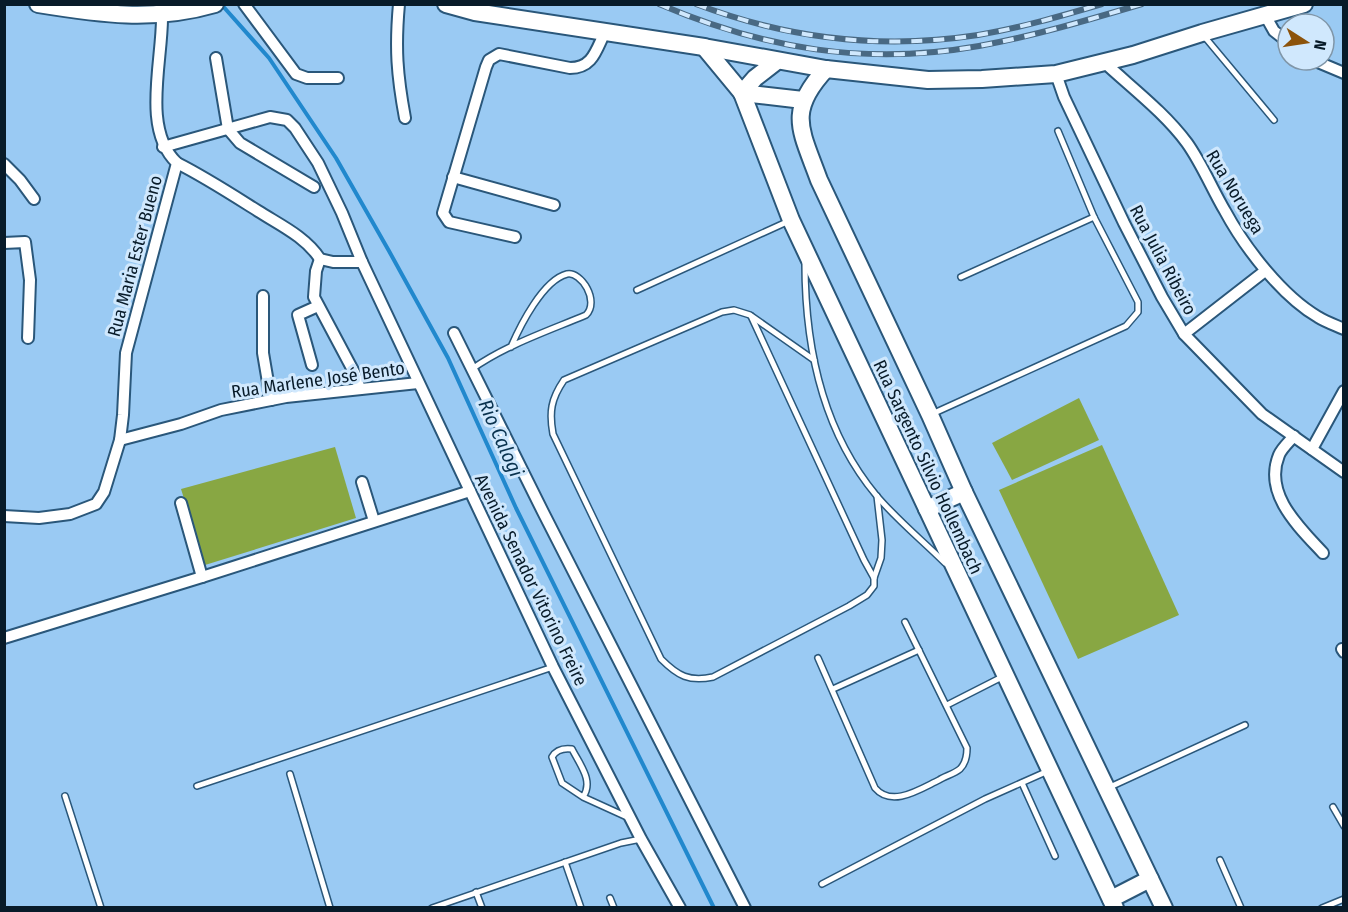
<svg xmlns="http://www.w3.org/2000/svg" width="1348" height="912" viewBox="0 0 1348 912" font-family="'Fira Sans Condensed',sans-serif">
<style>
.green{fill:#88a743}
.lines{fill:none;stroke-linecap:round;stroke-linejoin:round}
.stream{stroke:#2188cd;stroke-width:4}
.lane-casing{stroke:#2a577a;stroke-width:8}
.street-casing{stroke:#2a577a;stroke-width:14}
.secondary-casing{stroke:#2a577a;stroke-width:20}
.lane{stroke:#fff;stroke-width:5}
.street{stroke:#fff;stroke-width:10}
.secondary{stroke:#fff;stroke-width:16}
.rail-casing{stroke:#496983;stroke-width:6}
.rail{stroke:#d0e8fd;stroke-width:4;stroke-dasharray:11;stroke-linecap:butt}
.labels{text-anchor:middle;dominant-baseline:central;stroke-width:6;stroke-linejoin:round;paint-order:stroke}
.street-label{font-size:18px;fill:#081b29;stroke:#d0e8fd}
.water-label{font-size:20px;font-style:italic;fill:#09324e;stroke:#d0e8fd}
</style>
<rect width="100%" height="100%" fill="#9acaf3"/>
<g class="green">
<polygon points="1079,398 1099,440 1012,480 992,443"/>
<polygon points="1102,445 1179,615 1078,659 999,490"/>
<polygon points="335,447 356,518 205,565 181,489"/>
</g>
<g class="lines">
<polyline class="stream" points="221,4 269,58 336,158 389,251 448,358 516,508 714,908"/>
<g class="lane-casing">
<g id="lane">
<polyline points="1204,36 1274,120"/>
<path d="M805 263C805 346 822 430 876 495 897 520 923 541 945 563"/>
<polyline points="961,277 1094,217"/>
<polyline points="637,290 789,221"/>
<polyline points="751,316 864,560 874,578"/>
<path d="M814 360 750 315 734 310 722 312 564 380C551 399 549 412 553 434L661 659C678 676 689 682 713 677L849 606 867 595 874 586V578L881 558 882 540 877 496"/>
<path d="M472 369C506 345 548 331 586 315 600 301 581 271 567 274 543 280 520 326 511 347"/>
<polyline points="932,414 1126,326 1138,312 1138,302 1094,217 1058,131"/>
<path d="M818 658 875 788C892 808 920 789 939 780 945 776 954 774 960 769 966 763 967 756 967 748L905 622"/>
<polyline points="833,689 919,650"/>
<polyline points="947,705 1004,676"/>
<polyline points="290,774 330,908"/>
<polyline points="1022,783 1055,856"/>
<polyline points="197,786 553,667"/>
<polyline points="1110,787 1245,725"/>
<polyline points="65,796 101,908"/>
<path d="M583 797C594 781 580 765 572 749 564 748 556 750 552 757L562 783 583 797 627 817"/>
<polyline points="1333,807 1344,826"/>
<polyline points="1220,860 1241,908"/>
<polyline points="565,862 581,908"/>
<polyline points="822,884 985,799 1048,771"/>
<polyline points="476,892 482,908"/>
<polyline points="610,898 614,908"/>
<polyline points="432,908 621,843 641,839"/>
<polyline points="1322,908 1344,899"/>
</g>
</g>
<g class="street-casing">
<g id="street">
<polyline points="244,4 296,74 307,78 338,78"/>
<path d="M399 4C395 48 397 75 405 118"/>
<polyline points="1265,15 1274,31 1288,42"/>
<polyline points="216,58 228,129 240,143 314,187"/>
<polyline points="1313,60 1344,73"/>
<path d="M1105 63C1132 88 1165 113 1187 143 1202 164 1212 189 1225 211 1245 248 1282 296 1318 317 1326 322 1335 325 1344 329"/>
<polyline points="1056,74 1064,97 1124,223 1162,297 1184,334 1262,414 1344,472"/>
<polyline points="163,147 270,117 287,120 295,128 318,163 342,213 362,262 553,667 641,839 680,908"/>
<path d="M177 163C205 177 231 194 258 211 280 225 306 237 320 259L333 262H362"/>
<polyline points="4,164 20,180 34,199"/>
<polyline points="453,177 554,205"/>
<path d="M515 237 449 222 443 213 486 67 489 60 499 54 570 68C593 68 596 50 605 32"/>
<polyline points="4,243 25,242 30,280 28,338"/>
<polyline points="320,259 316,271 314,297 355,374 360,389"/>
<polyline points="263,296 263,353 271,400"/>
<polyline points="454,333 543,512 745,908"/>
<polyline points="1184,334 1265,271"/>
<polyline points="312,365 298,315 318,306"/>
<path d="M1294 436C1289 442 1282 448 1279 455 1263 494 1299 527 1323 553"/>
<polyline points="120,440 181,424 221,410 286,397 418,383"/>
<polyline points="1312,449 1344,391"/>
<polyline points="362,482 374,521"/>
<polyline points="181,503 202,577"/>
<path d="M4 516 39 518 70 514 96 504 104 492 120 440 123 415 126 353 177 163C141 129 163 60 162 15"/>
<polyline points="4,638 202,577 470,491"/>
<polyline points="1342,649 1344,652"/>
</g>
</g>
<g class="secondary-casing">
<g id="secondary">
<path d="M38 4C100 14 153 22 215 4"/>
<polyline points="446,4 475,12 704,47 826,69 928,80 982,79 1056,74 1133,55 1202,33 1304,4"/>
<polyline points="704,47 742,93 791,220 1115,908"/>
<path d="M826 69C786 112 801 130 819 180L930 415 964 492 1164 908"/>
<polyline points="742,93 803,100"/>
<polyline points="742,93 755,78 777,61"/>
<polyline points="927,509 964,492"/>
<polyline points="1111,899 1150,879"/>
</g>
</g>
<use href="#lane" class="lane"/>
<use href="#street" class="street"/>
<use href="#secondary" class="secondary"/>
<g class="rail-casing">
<g id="rail">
<path d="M659 4C764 49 866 66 979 46 1034 36 1088 20 1142 4"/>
<path d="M696 4C788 39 880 50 978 35 1020 28 1061 16 1102 4"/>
</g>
</g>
<use href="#rail" class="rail"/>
</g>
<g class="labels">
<g class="street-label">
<text transform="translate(1235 192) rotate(59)">Rua Noruega</text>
<text transform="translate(135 256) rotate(-75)">Rua Maria Ester Bueno</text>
<text transform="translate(1163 260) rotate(62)">Rua Julia Ribeiro</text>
<text transform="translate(318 380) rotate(-8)">Rua Marlene José Bento</text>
<text transform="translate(928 467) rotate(65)">Rua Sargento Silvio Hollembach</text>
<text transform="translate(531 580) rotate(64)">Avenida Senador Vitorino Freire</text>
</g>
<g class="water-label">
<text transform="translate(501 438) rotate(66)">Rio Calogi</text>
</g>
</g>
<rect width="1348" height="912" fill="none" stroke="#081b29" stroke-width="12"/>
<g transform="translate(1306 42) rotate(102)"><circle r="28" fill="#d0e8fd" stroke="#8096a8" stroke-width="1.5"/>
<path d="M0-4.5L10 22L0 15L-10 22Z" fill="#8c530b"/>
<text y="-9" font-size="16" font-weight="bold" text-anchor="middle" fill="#081b29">N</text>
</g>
</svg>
